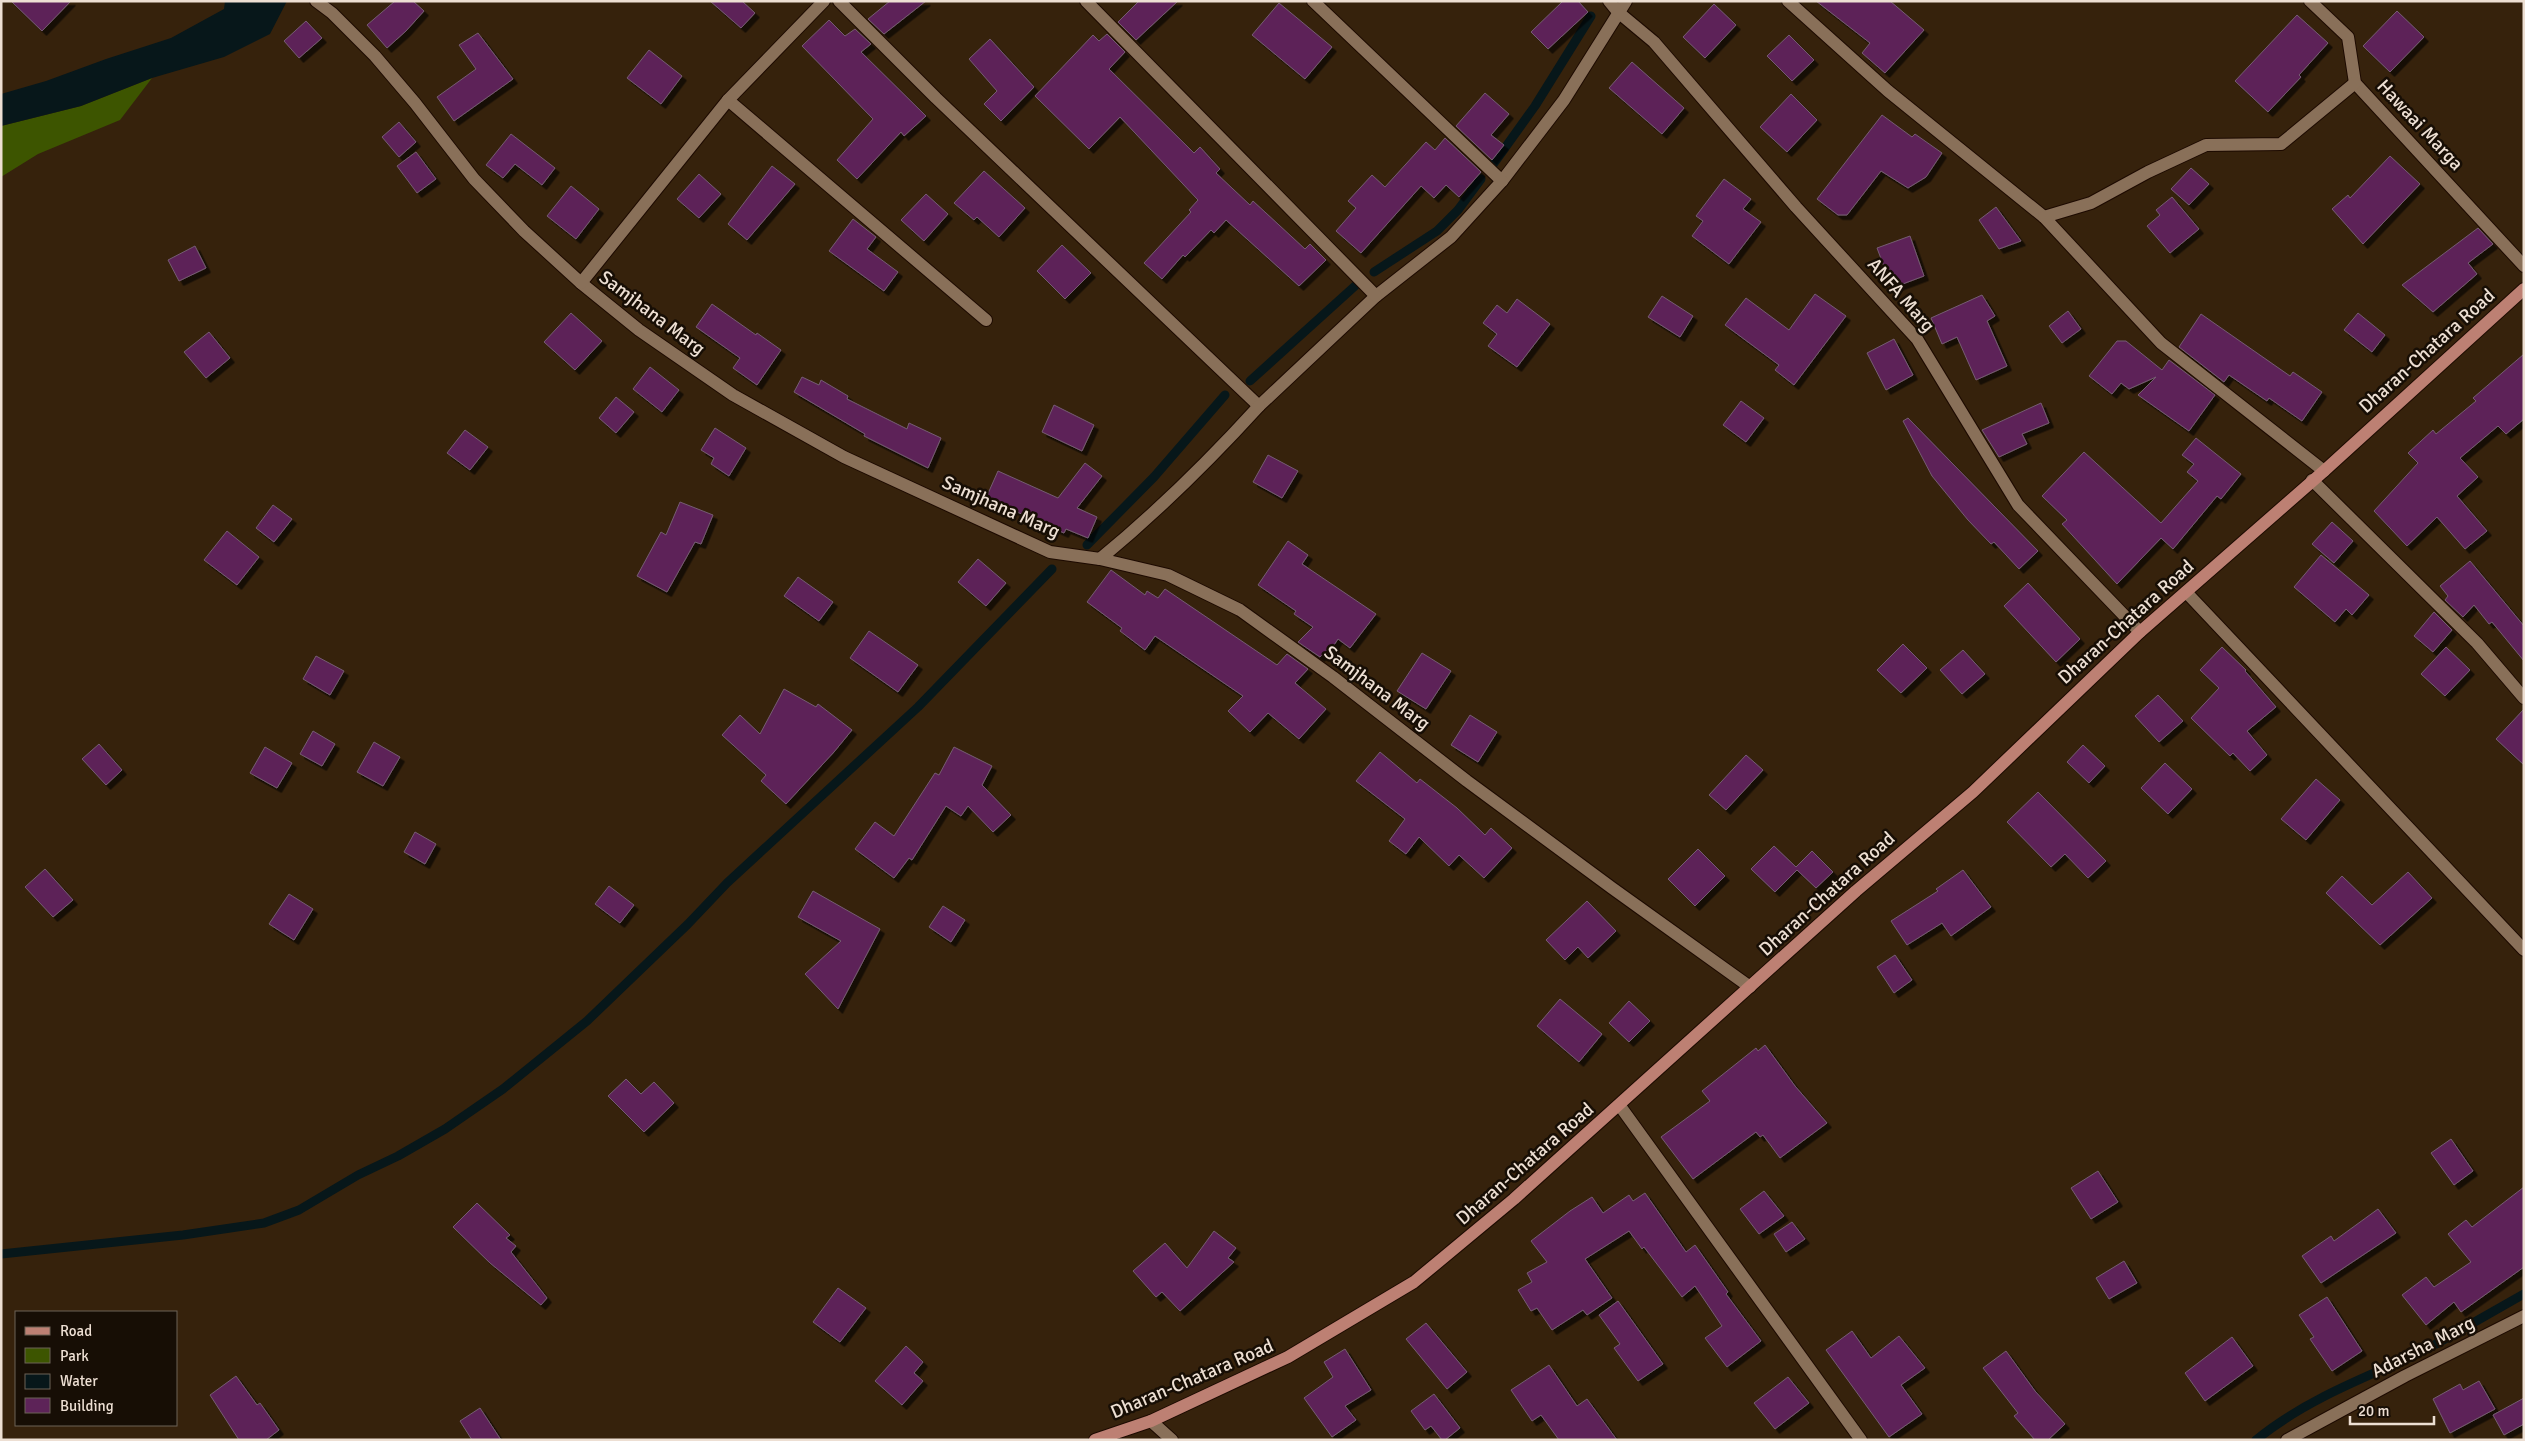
<svg xmlns="http://www.w3.org/2000/svg" width="2525" height="1441" viewBox="0 0 2525 1441" font-family="Signika,sans-serif">
<style>
.green{fill:#3d5500}
.water{fill:#07171a}
.lines{fill:none;stroke-linecap:round;stroke-linejoin:round}
.stream{stroke:#07171a;stroke-width:9}
.building{fill:#5d2358;stroke:#755c72;filter:url(#shadow)}
.service-casing{stroke:#1d0a00;stroke-width:14}
.minor-casing{stroke:#1d0a00;stroke-width:14}
.primary-casing{stroke:#1d0a00;stroke-width:14}
.service{stroke:#897059;stroke-width:12}
.minor{stroke:#897059;stroke-width:12}
.primary{stroke:#bd8073;stroke-width:12}
.labels{text-anchor:middle;dominant-baseline:central;stroke-width:5;stroke-linejoin:round;paint-order:stroke}
.street-label{font-size:19px;fill:#eddfd3;stroke:#170e05}
</style>
<defs>
<filter id="shadow"><feDropShadow dx="4.5" dy="4.5" stdDeviation="0" flood-color="#0009"/></filter>
</defs>
<rect width="100%" height="100%" fill="#36220c"/>
<polygon class="green" points="152,78 120,120 38,154 1,177 1,126 81,106"/>
<polygon class="water" points="225,1 287,1 270,34 224,57 152,78 81,106 1,126 1,94 46,81 106,59 171,38 224,9"/>
<g class="lines">
<g class="stream">
<polyline points="1492,166 1535,106 1591,16"/>
<polyline points="1374,272 1437,231 1458,210 1481,179"/>
<polyline points="1250,381 1355,286"/>
<polyline points="1087,545 1154,477 1225,395"/>
<polyline points="1,1254 183,1235 264,1223 299,1210 358,1175 398,1156 445,1129 503,1089 587,1021 688,924 727,883 918,707 1052,569"/>
<polyline points="2436,1344 2524,1294"/>
<path d="M2256 1440C2301 1403 2358 1380 2411 1357"/>
</g>
</g>
<g class="building">
<polygon points="11,1 71,1 42,31"/>
<polygon points="395,1 413,1 424,11 406,31 387,48 367,25"/>
<polygon points="710,1 742,1 755,13 741,28"/>
<polygon points="890,1 926,1 884,34 868,19"/>
<polygon points="1139,1 1178,1 1136,40 1118,22"/>
<polygon points="1563,1 1578,1 1588,12 1548,49 1531,32"/>
<polygon points="1816,1 1890,1 1924,30 1885,73 1862,53 1870,43"/>
<polygon points="1279,3 1332,47 1305,79 1252,35"/>
<polygon points="1714,4 1736,25 1705,58 1683,37"/>
<polygon points="2397,11 2424,37 2390,72 2363,46"/>
<polygon points="2297,15 2328,43 2299,75 2301,77 2268,112 2235,81"/>
<polygon points="829,20 845,36 855,29 871,44 861,52 926,116 904,136 901,132 857,179 837,160 873,119 802,46"/>
<polygon points="306,21 322,38 299,58 284,41"/>
<polygon points="478,33 513,79 454,121 437,97 476,69 459,45"/>
<polygon points="1107,34 1125,52 1109,69 1194,153 1200,147 1220,169 1216,173 1250,205 1253,201 1305,249 1310,244 1326,260 1299,286 1226,220 1214,233 1211,230 1185,257 1183,255 1162,279 1144,263 1191,212 1189,210 1198,200 1120,117 1089,149 1035,96 1093,35 1099,41"/>
<polygon points="1789,35 1814,60 1792,81 1767,56"/>
<polygon points="990,39 1034,87 1001,121 984,104 997,91 969,59"/>
<polygon points="649,50 682,76 661,104 627,78"/>
<polygon points="1632,62 1684,108 1662,134 1609,88"/>
<polygon points="1485,93 1509,114 1491,135 1504,145 1492,160 1456,126"/>
<polygon points="1791,94 1817,120 1787,152 1760,127"/>
<polygon points="1882,115 1912,137 1915,134 1942,153 1926,177 1908,188 1881,171 1847,215 1838,215 1817,199"/>
<polygon points="399,122 416,142 399,157 382,137"/>
<polygon points="511,134 555,168 542,185 515,164 503,178 486,165"/>
<polygon points="1445,138 1481,172 1459,197 1446,185 1434,198 1421,186 1361,253 1336,231 1356,208 1348,201 1372,175 1385,187 1426,142 1435,150"/>
<polygon points="416,152 436,179 417,193 397,166"/>
<polygon points="2390,156 2420,184 2363,244 2332,209 2348,195 2350,198"/>
<polygon points="772,166 795,184 747,240 728,224"/>
<polygon points="2191,168 2209,184 2189,205 2171,189"/>
<polygon points="984,171 1025,208 999,237 977,217 974,220 954,203"/>
<polygon points="699,174 721,194 699,218 677,199"/>
<polygon points="1724,179 1751,199 1743,209 1761,222 1729,264 1692,236 1703,221 1696,216"/>
<polygon points="571,186 599,209 576,239 547,216"/>
<polygon points="926,194 948,214 924,241 901,220"/>
<polygon points="2172,197 2199,229 2170,253 2147,226 2160,215 2156,210"/>
<polygon points="1996,207 2021,241 1999,249 1979,220"/>
<polygon points="853,219 876,237 867,249 898,272 884,291 829,251"/>
<polygon points="2478,228 2493,244 2468,263 2477,274 2433,312 2402,285"/>
<polygon points="1910,236 1924,276 1892,288 1877,248"/>
<polygon points="1062,245 1091,273 1065,299 1037,271"/>
<polygon points="195,246 206,268 179,281 168,260"/>
<polygon points="1815,294 1846,316 1794,385 1775,370 1779,365 1725,325 1746,298 1789,330"/>
<polygon points="1982,295 1995,316 1987,321 2007,366 1976,380 1957,337 1942,344 1931,318"/>
<polygon points="1662,296 1693,316 1680,337 1648,317"/>
<polygon points="1517,299 1550,324 1517,367 1488,346 1497,334 1483,323 1497,305 1507,313"/>
<polygon points="712,304 756,335 757,333 781,350 757,385 733,368 740,358 696,327"/>
<polygon points="2068,311 2081,329 2062,343 2049,326"/>
<polygon points="571,313 602,341 575,370 544,342"/>
<polygon points="2358,313 2385,335 2372,352 2344,330"/>
<polygon points="2201,314 2290,376 2293,372 2322,392 2302,421 2269,398 2267,401 2229,375 2224,382 2179,347"/>
<polygon points="209,332 230,358 206,378 184,352"/>
<polygon points="1894,339 1913,375 1886,390 1867,353"/>
<polygon points="2117,341 2126,341 2162,370 2169,360 2215,395 2189,431 2138,395 2156,377 2129,389 2121,383 2112,394 2089,376"/>
<polygon points="2524,354 2524,419 2506,434 2498,426 2460,458 2478,477 2457,496 2487,531 2465,549 2437,517 2407,546 2374,511 2418,463 2408,453 2433,430 2436,434 2476,401 2473,398"/>
<polygon points="650,367 679,390 662,412 633,389"/>
<polygon points="802,377 819,385 821,380 848,396 847,399 907,429 909,423 941,438 928,468 864,436 865,434 794,392"/>
<polygon points="616,397 634,412 616,433 599,418"/>
<polygon points="1741,401 1764,418 1746,442 1723,425"/>
<polygon points="2041,403 2049,423 2022,434 2027,444 1999,457 1982,430"/>
<polygon points="1054,405 1094,425 1082,451 1042,432"/>
<polygon points="1908,418 2038,551 2019,569 1994,542 1991,544 1968,520 1932,476 1903,421"/>
<polygon points="715,428 746,448 729,476 711,464 714,458 701,450"/>
<polygon points="465,430 488,447 470,470 447,453"/>
<polygon points="2196,438 2241,474 2221,499 2217,496 2173,549 2161,538 2117,584 2062,524 2067,520 2042,496 2084,452 2161,523 2198,481 2187,472 2194,464 2182,455"/>
<polygon points="1268,455 1298,471 1282,498 1253,482"/>
<polygon points="1085,463 1102,476 1077,508 1097,517 1088,538 1066,529 1064,533 986,498 998,471 1058,498"/>
<polygon points="680,502 713,515 701,544 695,542 667,592 637,576 661,532 666,535"/>
<polygon points="273,505 292,519 274,542 256,528"/>
<polygon points="2332,522 2353,541 2334,563 2312,544"/>
<polygon points="227,531 259,557 237,585 204,560"/>
<polygon points="1288,541 1308,555 1302,564 1376,614 1350,648 1338,639 1332,648 1330,647 1320,657 1298,642 1313,627 1294,614 1296,611 1258,585"/>
<polygon points="2321,555 2369,595 2352,615 2346,609 2335,622 2294,587"/>
<polygon points="978,559 1006,583 986,606 958,582"/>
<polygon points="2470,561 2524,626 2524,661 2492,622 2489,624 2474,605 2463,617 2445,600 2448,596 2440,586"/>
<polygon points="1111,570 1145,595 1147,591 1158,598 1165,589 1277,665 1287,654 1308,669 1295,683 1326,709 1299,739 1268,713 1250,732 1228,711 1243,696 1155,636 1145,650 1120,631 1122,628 1087,602"/>
<polygon points="798,577 833,602 819,621 784,596"/>
<polygon points="2028,583 2080,639 2056,662 2004,606"/>
<polygon points="2434,612 2452,630 2433,652 2414,636"/>
<polygon points="869,631 918,665 898,692 850,658"/>
<polygon points="1903,644 1927,668 1901,693 1877,670"/>
<polygon points="2222,647 2246,670 2245,671 2276,707 2247,731 2267,755 2250,771 2233,753 2230,756 2191,718 2219,688 2200,670"/>
<polygon points="2446,647 2470,670 2445,696 2421,674"/>
<polygon points="1963,650 1985,674 1962,694 1940,670"/>
<polygon points="1422,653 1451,671 1426,709 1397,691"/>
<polygon points="316,656 344,671 330,695 303,679"/>
<polygon points="784,689 816,707 818,704 852,730 834,752 786,804 761,781 766,775 722,735 740,715 760,734"/>
<polygon points="2158,695 2183,721 2159,742 2135,716"/>
<polygon points="2524,709 2524,765 2496,739"/>
<polygon points="1470,715 1497,732 1478,762 1451,745"/>
<polygon points="313,731 335,744 322,766 300,754"/>
<polygon points="374,742 400,757 383,786 357,772"/>
<polygon points="99,744 122,770 106,785 82,759"/>
<polygon points="2083,745 2105,766 2089,783 2067,762"/>
<polygon points="265,747 292,763 277,788 250,773"/>
<polygon points="954,747 992,766 982,785 1011,815 993,832 968,806 961,816 946,806 912,860 909,858 894,878 855,849 875,822 894,836 935,773 939,775"/>
<polygon points="1380,752 1417,783 1420,779 1457,808 1485,835 1491,828 1512,848 1484,878 1459,855 1449,866 1419,837 1406,854 1389,841 1405,819 1356,781"/>
<polygon points="1746,755 1763,770 1726,810 1709,795"/>
<polygon points="2165,763 2192,789 2168,814 2141,788"/>
<polygon points="2316,779 2340,800 2306,840 2281,819"/>
<polygon points="2038,792 2106,861 2088,878 2065,854 2051,867 2007,822"/>
<polygon points="415,832 436,844 425,864 404,852"/>
<polygon points="1774,846 1796,867 1812,851 1833,872 1816,888 1797,870 1775,892 1751,869"/>
<polygon points="1698,849 1725,876 1695,906 1668,879"/>
<polygon points="45,869 73,900 53,917 25,887"/>
<polygon points="1963,870 1991,907 1951,936 1942,923 1907,945 1891,921 1938,891 1936,889"/>
<polygon points="2408,872 2432,898 2380,945 2326,893 2342,876 2372,905"/>
<polygon points="609,886 634,905 620,923 595,904"/>
<polygon points="813,891 880,929 838,1009 805,974 841,941 798,917"/>
<polygon points="289,894 313,909 294,940 269,924"/>
<polygon points="1587,901 1616,931 1588,958 1578,947 1565,960 1546,940"/>
<polygon points="943,906 965,920 951,942 929,927"/>
<polygon points="1895,955 1912,980 1894,993 1877,967"/>
<polygon points="1560,999 1602,1034 1579,1062 1537,1026"/>
<polygon points="1629,1001 1650,1021 1629,1042 1609,1023"/>
<polygon points="1765,1045 1795,1086 1827,1123 1780,1158 1763,1135 1760,1137 1756,1132 1693,1179 1661,1137 1710,1101 1702,1091 1756,1048 1758,1051"/>
<polygon points="626,1079 641,1094 654,1082 674,1103 644,1132 608,1096"/>
<polygon points="2451,1139 2473,1171 2454,1185 2431,1153"/>
<polygon points="2098,1171 2118,1202 2091,1219 2071,1188"/>
<polygon points="2524,1187 2524,1267 2461,1312 2454,1302 2426,1325 2402,1295 2426,1277 2434,1287 2471,1262 2448,1234 2466,1220 2472,1227"/>
<polygon points="1764,1191 1784,1216 1759,1234 1740,1209"/>
<polygon points="1645,1193 1686,1252 1695,1245 1728,1292 1726,1294 1761,1341 1727,1367 1705,1338 1722,1326 1695,1286 1682,1297 1644,1247 1642,1249 1629,1231 1585,1259 1612,1298 1587,1315 1583,1310 1552,1330 1537,1308 1531,1311 1518,1290 1532,1282 1527,1273 1547,1262 1531,1241 1570,1211 1592,1197 1603,1213 1629,1195 1633,1201"/>
<polygon points="477,1203 510,1235 506,1238 516,1246 511,1252 547,1298 541,1305 490,1263 453,1227"/>
<polygon points="2378,1209 2396,1233 2321,1283 2302,1256 2331,1236 2334,1241"/>
<polygon points="1792,1222 1805,1239 1786,1252 1774,1234"/>
<polygon points="1214,1231 1236,1248 1228,1258 1234,1262 1180,1311 1162,1292 1156,1297 1133,1271 1165,1243 1187,1268"/>
<polygon points="2124,1261 2137,1283 2109,1299 2096,1278"/>
<polygon points="838,1288 866,1308 840,1342 813,1322"/>
<polygon points="2327,1297 2362,1351 2332,1371 2310,1339 2314,1337 2299,1315"/>
<polygon points="1618,1301 1663,1364 1638,1381 1614,1348 1620,1344 1599,1315"/>
<polygon points="1426,1323 1467,1372 1447,1389 1406,1339"/>
<polygon points="1852,1331 1871,1358 1899,1336 1925,1368 1901,1385 1922,1414 1889,1437 1826,1350"/>
<polygon points="2232,1337 2253,1366 2205,1401 2185,1373"/>
<polygon points="906,1346 923,1362 914,1373 923,1381 902,1405 875,1381"/>
<polygon points="1345,1349 1371,1390 1345,1406 1356,1420 1332,1437 1304,1398 1333,1377 1324,1362"/>
<polygon points="2006,1351 2035,1391 2065,1424 2048,1440 2035,1440 2014,1416 2018,1413 1983,1368"/>
<polygon points="1549,1365 1577,1406 1587,1399 1617,1440 1559,1440 1541,1415 1532,1421 1511,1390"/>
<polygon points="236,1376 257,1405 260,1403 279,1430 266,1440 239,1440 210,1395"/>
<polygon points="1788,1377 1809,1403 1775,1429 1754,1403"/>
<polygon points="2479,1381 2495,1409 2450,1433 2433,1399 2460,1384 2463,1390"/>
<polygon points="1434,1394 1460,1428 1445,1440 1442,1440 1431,1426 1425,1430 1411,1411"/>
<polygon points="2524,1398 2524,1424 2504,1435 2493,1415"/>
<polygon points="480,1408 501,1440 472,1440 460,1421"/>
</g>
<g class="lines">
<g class="service-casing">
<polyline id="service" points="728,100 986,320"/>
</g>
<g class="minor-casing">
<g id="minor">
<polyline points="316,1 332,13 375,56 415,103 474,179 524,231 581,283 639,330 733,395 844,457 1050,552 1100,559 1168,575 1240,610 1333,677 1467,781 1612,888 1750,987"/>
<polyline points="839,1 936,98 1259,406 1376,296 1451,237 1502,181 1564,100 1626,1"/>
<polyline points="1086,1 1376,296"/>
<polyline points="1313,1 1502,181"/>
<polyline points="1609,1 1618,12 1654,42 1796,207 1917,339 2018,505 2140,632"/>
<polyline points="1788,1 1888,91 2044,217 2161,343 2324,471"/>
<polyline points="2310,1 2348,37 2355,83 2524,266"/>
<polyline points="2044,217 2091,203 2148,172 2206,145 2281,144 2355,83"/>
<polyline points="581,283 728,100 824,1"/>
<polyline points="2312,480 2477,643 2524,698"/>
<path d="M1100 559C1157 512 1209 461 1259 406"/>
<polyline points="2186,592 2524,950"/>
<polyline points="1620,1106 1861,1440"/>
<polyline points="1151,1421 1172,1440"/>
<polyline points="2287,1440 2405,1376 2524,1316"/>
</g>
</g>
<g class="primary-casing">
<polyline id="primary" points="1095,1440 1151,1421 1288,1357 1414,1282 1514,1199 1856,891 1973,792 2140,632 2324,471 2524,289"/>
</g>
<use href="#service" class="service"/>
<use href="#minor" class="minor"/>
<use href="#primary" class="primary"/>
</g>
<g class="labels">
<g class="street-label">
<text transform="translate(2420 125) rotate(47)">Hawaai Marga</text>
<text transform="translate(1901 295) rotate(49)">ANFA Marg</text>
<text transform="translate(652 313) rotate(37)">Samjhana Marg</text>
<text transform="translate(2427 351) rotate(-42)">Dharan-Chatara Road</text>
<text transform="translate(1001 507) rotate(24)">Samjhana Marg</text>
<text transform="translate(2126 622) rotate(-42)">Dharan-Chatara Road</text>
<text transform="translate(1377 688) rotate(37)">Samjhana Marg</text>
<text transform="translate(1827 894) rotate(-42)">Dharan-Chatara Road</text>
<text transform="translate(1525 1164) rotate(-41)">Dharan-Chatara Road</text>
<text transform="translate(2423 1347) rotate(-27)">Adarsha Marg</text>
<text transform="translate(1192 1379) rotate(-23)">Dharan-Chatara Road</text>
</g>
</g>
<rect width="2525" height="1441" fill="none" stroke="#eddfd3" stroke-width="5"/>
<rect x="15" y="1311" width="162" height="115" fill="#170e05" stroke="#6d6257"/>
<rect x="25" y="1327" width="25" height="8" fill="#bd8073" stroke="#6d6257"/>
<text x="60" y="1336" font-size="15" fill="#eddfd3">Road</text>
<rect x="25" y="1348" width="25" height="15" fill="#3d5500" stroke="#6d6257"/>
<text x="60" y="1361" font-size="15" fill="#eddfd3">Park</text>
<rect x="25" y="1374" width="25" height="15" fill="#07171a" stroke="#6d6257"/>
<text x="60" y="1386" font-size="15" fill="#eddfd3">Water</text>
<rect x="25" y="1398" width="25" height="15" fill="#5d2358" stroke="#6d6257"/>
<text x="60" y="1411" font-size="15" fill="#eddfd3">Building</text>
<path d="M2350 1416v8h84v-8" fill="none" stroke="#eddfd3" stroke-width="2.5"/>
<text x="2358" y="1416" font-size="15" fill="#eddfd3" stroke="#170e05" stroke-width="4" paint-order="stroke">20 m</text>
</svg>
